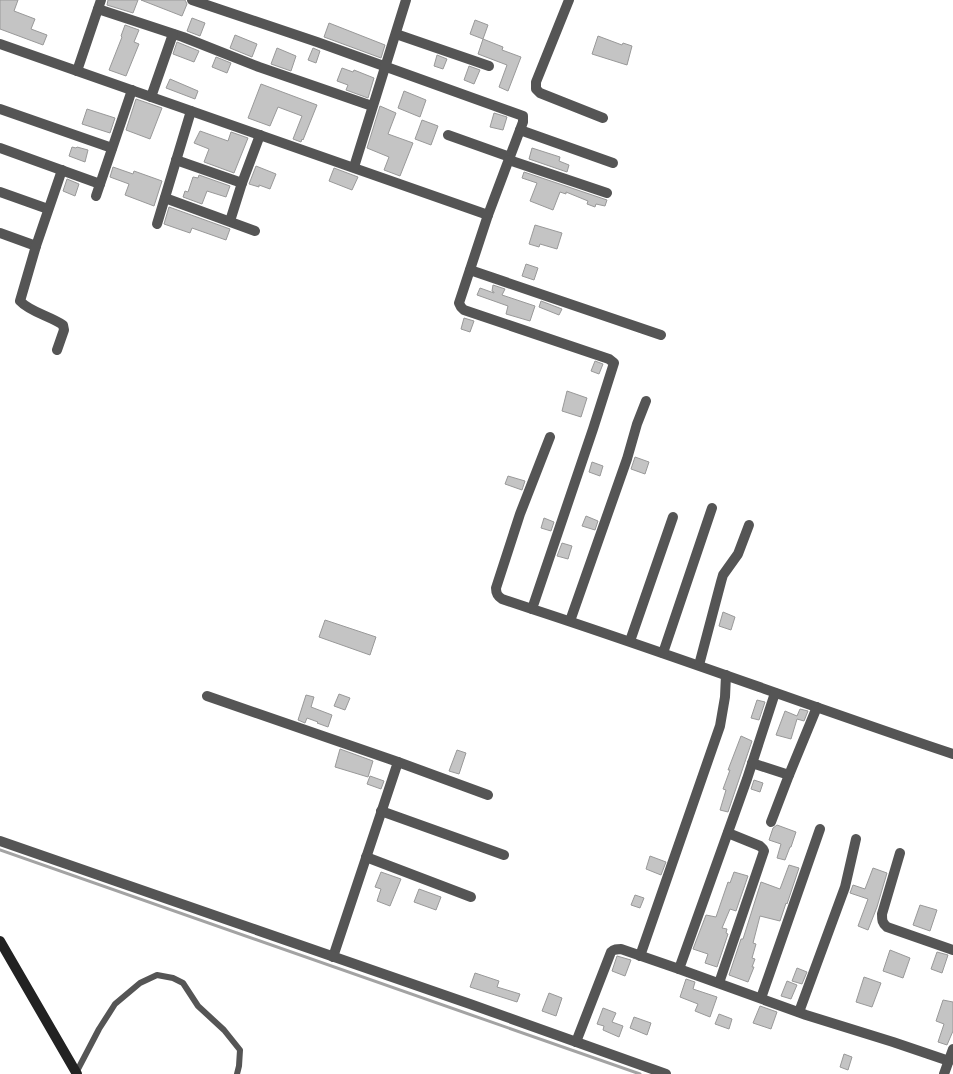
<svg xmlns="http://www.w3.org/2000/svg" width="953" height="1074" viewBox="0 0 953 1074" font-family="Commissioner,sans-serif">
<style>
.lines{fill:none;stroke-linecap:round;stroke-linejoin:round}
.stream{stroke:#a3a3a3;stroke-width:3}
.building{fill:#c4c4c4;stroke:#999}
.lane{stroke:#555;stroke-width:6}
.street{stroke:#555;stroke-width:10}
.secondary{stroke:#222;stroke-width:10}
</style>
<rect width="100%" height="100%" fill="#fff"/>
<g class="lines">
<polyline class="stream" points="0,850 640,1074"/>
</g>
<g class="building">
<polygon points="0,0 18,0 14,11 35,19 31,29 47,35 43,45 0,29"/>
<polygon points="108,0 138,0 133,13 107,5"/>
<polygon points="141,0 185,0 187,4 182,16"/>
<polygon points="192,18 205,23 200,36 187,31"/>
<polygon points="475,20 488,25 483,39 470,34"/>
<polygon points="329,23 385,45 381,58 324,37"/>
<polygon points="125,25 139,30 134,42 139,44 126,76 109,70 122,37 121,36"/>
<polygon points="235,35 257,44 252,57 230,48"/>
<polygon points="598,36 622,45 623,43 632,46 627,65 592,54"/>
<polygon points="483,39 503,47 502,50 521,57 508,91 499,87 507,65 478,54"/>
<polygon points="177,42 199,51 194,62 173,54"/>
<polygon points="277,48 296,56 291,71 271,64"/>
<polygon points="313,48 320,51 316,63 308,60"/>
<polygon points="437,55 447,59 443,69 434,66"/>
<polygon points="216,57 231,63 227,73 212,67"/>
<polygon points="469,66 480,70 474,84 464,80"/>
<polygon points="342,68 353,72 354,70 374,78 368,98 346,90 348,85 337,81"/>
<polygon points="170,79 198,91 195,99 166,88"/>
<polygon points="261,84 317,105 303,140 302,139 301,142 293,139 302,116 278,107 270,126 248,118"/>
<polygon points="404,91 426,100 420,117 398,108"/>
<polygon points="136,99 162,108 150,139 126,130"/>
<polygon points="380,106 396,113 388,134 413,143 400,176 384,170 389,157 367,148"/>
<polygon points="87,109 115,118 110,133 82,124"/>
<polygon points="494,113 507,117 503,130 490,127"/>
<polygon points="422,120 438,126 431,145 415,139"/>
<polygon points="200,131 228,141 231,132 248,138 234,173 204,162 209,149 194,143"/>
<polygon points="72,147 76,148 77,147 88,150 85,162 69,156"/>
<polygon points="532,148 560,157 559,161 569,165 567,172 529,159"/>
<polygon points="256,166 276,174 270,189 259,185 259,187 249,184"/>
<polygon points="113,167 133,174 134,171 162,181 154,206 125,195 129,184 110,177"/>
<polygon points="334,168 358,177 352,190 329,181"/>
<polygon points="524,172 607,200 605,206 596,204 595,207 587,204 588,201 566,192 566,194 560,192 553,210 530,201 537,183 522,178"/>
<polygon points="199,175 230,186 226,197 207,191 202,204 183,197 185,191 188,192 193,177 198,178"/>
<polygon points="67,179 79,184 75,196 63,191"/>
<polygon points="169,207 230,229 226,240 192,228 190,233 164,224"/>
<polygon points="535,225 562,233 557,249 540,244 539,247 529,244"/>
<polygon points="526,264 538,268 534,280 522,276"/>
<polygon points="493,285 505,289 502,295 535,306 530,321 506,314 508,306 477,295 480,288 494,293 494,292 492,291"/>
<polygon points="541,301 562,309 559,315 539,307"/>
<polygon points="464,318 474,321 470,332 461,329"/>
<polygon points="595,361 603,364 599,374 591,371"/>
<polygon points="567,391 587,398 581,417 562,411"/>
<polygon points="635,457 649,462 645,474 631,469"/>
<polygon points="592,462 603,466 600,476 589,472"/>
<polygon points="508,476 525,481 522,490 505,484"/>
<polygon points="586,516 598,521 595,530 582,526"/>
<polygon points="544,518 554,522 551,531 541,528"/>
<polygon points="562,543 572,546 568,559 557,556"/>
<polygon points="723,612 735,617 731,630 719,626"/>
<polygon points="325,620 376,637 370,655 319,637"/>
<polygon points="339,694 350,698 345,710 334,706"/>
<polygon points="306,695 314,697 311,707 332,715 328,727 317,723 318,722 307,718 305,723 298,720"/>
<polygon points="757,700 765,702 759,720 751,718"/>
<polygon points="800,709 808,711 804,721 797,719 791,739 776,735 785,711 797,716"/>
<polygon points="741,736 752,741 728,812 720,810 726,790 723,789 730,770 728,770"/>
<polygon points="340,749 373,761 368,777 335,767"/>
<polygon points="457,750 466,753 459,774 449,771"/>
<polygon points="370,776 384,781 381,789 367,784"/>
<polygon points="754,780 763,783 760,792 751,789"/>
<polygon points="777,825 796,832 791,847 790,847 785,860 777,858 781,844 769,840 773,828"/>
<polygon points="650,856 666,862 661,875 646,869"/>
<polygon points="789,865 799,868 787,904 786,903 780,921 760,916 753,943 756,944 752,958 755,959 752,967 754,967 748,982 729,975 741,939 743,939 761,882 780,889"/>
<polygon points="873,868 887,873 877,907 868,930 858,926 868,899 850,893 853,885 865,889"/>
<polygon points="381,872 401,879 390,906 377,901 381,889 375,887"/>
<polygon points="734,872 748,876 736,911 730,909 722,928 727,929 726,933 728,934 717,967 705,963 708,954 693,949 706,915 716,917 728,882 730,883"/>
<polygon points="419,889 441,897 436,910 414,902"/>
<polygon points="635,895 644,898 640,908 631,905"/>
<polygon points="920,905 937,910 930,931 913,925"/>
<polygon points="890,950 910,958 903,978 883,971"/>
<polygon points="937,952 948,955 942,973 931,969"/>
<polygon points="617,956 631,960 625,976 612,971"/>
<polygon points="797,968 807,972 802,984 792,981"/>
<polygon points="475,973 499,981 497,987 520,994 517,1002 470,987"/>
<polygon points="864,977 881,983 872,1007 856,1002"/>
<polygon points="686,979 695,982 693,989 717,997 710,1017 695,1011 698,1004 680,997"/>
<polygon points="787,981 797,985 791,999 781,996"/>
<polygon points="549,993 562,998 556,1016 542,1011"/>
<polygon points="943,1000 953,1002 953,1031 947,1045 938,1042 944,1024 936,1021"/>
<polygon points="760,1006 777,1012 771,1029 753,1023"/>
<polygon points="603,1008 616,1013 612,1022 623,1026 619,1037 603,1030 604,1026 597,1024"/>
<polygon points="719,1014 732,1019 729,1029 715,1024"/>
<polygon points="634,1017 651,1023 647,1035 630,1028"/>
<polygon points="844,1054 852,1057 848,1070 840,1067"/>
</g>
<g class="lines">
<polyline class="lane" points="76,1073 99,1029 115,1004 140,983 157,975 173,978 183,983 198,1006 224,1030 240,1050 239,1066 237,1074"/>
<g class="street">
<path d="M192 0 317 42 523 116V122L488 215 459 303 461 307 464 310 609 359 614 363 593 429 532 609C673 655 812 707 953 754"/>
<polyline points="569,0 536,82 536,89 540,93 603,118"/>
<polyline points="98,9 183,37 259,67 372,106"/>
<polyline points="396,34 489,66"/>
<polyline points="0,44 488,215"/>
<polyline points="77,71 101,0"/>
<polyline points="151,97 173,34"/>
<polyline points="0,109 112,148"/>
<polyline points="520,130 613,163"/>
<polyline points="448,135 510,157"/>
<polyline points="0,148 100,184"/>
<polyline points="176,160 242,183"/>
<polyline points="509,160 607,193"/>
<polyline points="354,167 406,0"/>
<polyline points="0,192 48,209"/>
<polyline points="96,196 132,90"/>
<polyline points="165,198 255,231"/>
<polyline points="230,221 242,183 260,135"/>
<polyline points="157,224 191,111"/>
<polyline points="0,233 36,246"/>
<polyline points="470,270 661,335"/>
<path d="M57 350 64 330 63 325C50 316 30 312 20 301L36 246 62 170"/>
<path d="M532 609 502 599C497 596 496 593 496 588L520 514 550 437"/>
<polyline points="570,621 627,459 637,424 646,401"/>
<polyline points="630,641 673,517"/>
<polyline points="663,653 712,508"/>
<polyline points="699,665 721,582 723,575 738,554 749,525"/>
<polyline points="775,693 747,779 679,969 806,1015 893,1042 949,1061"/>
<polyline points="207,696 398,762 333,957"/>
<polyline points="398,762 488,795"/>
<polyline points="752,763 789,775"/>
<polyline points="381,811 504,855"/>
<polyline points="771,822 789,775 817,707"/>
<polyline points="0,841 470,1004 666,1074"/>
<path d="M900 853 882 914C882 920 882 923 887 927L953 950"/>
<polyline points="366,857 471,897"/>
<polyline points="640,956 720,726 725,697 726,675"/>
<polyline points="719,983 764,851 763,849 760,846 728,833"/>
<polyline points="761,998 820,829"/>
<polyline points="799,1012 845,887 856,839"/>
<path d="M576 1042 611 952C614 949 617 949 621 949L679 969"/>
<polyline points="944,1074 953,1049"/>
</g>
<polyline class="secondary" points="0,941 77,1074"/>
</g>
</svg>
